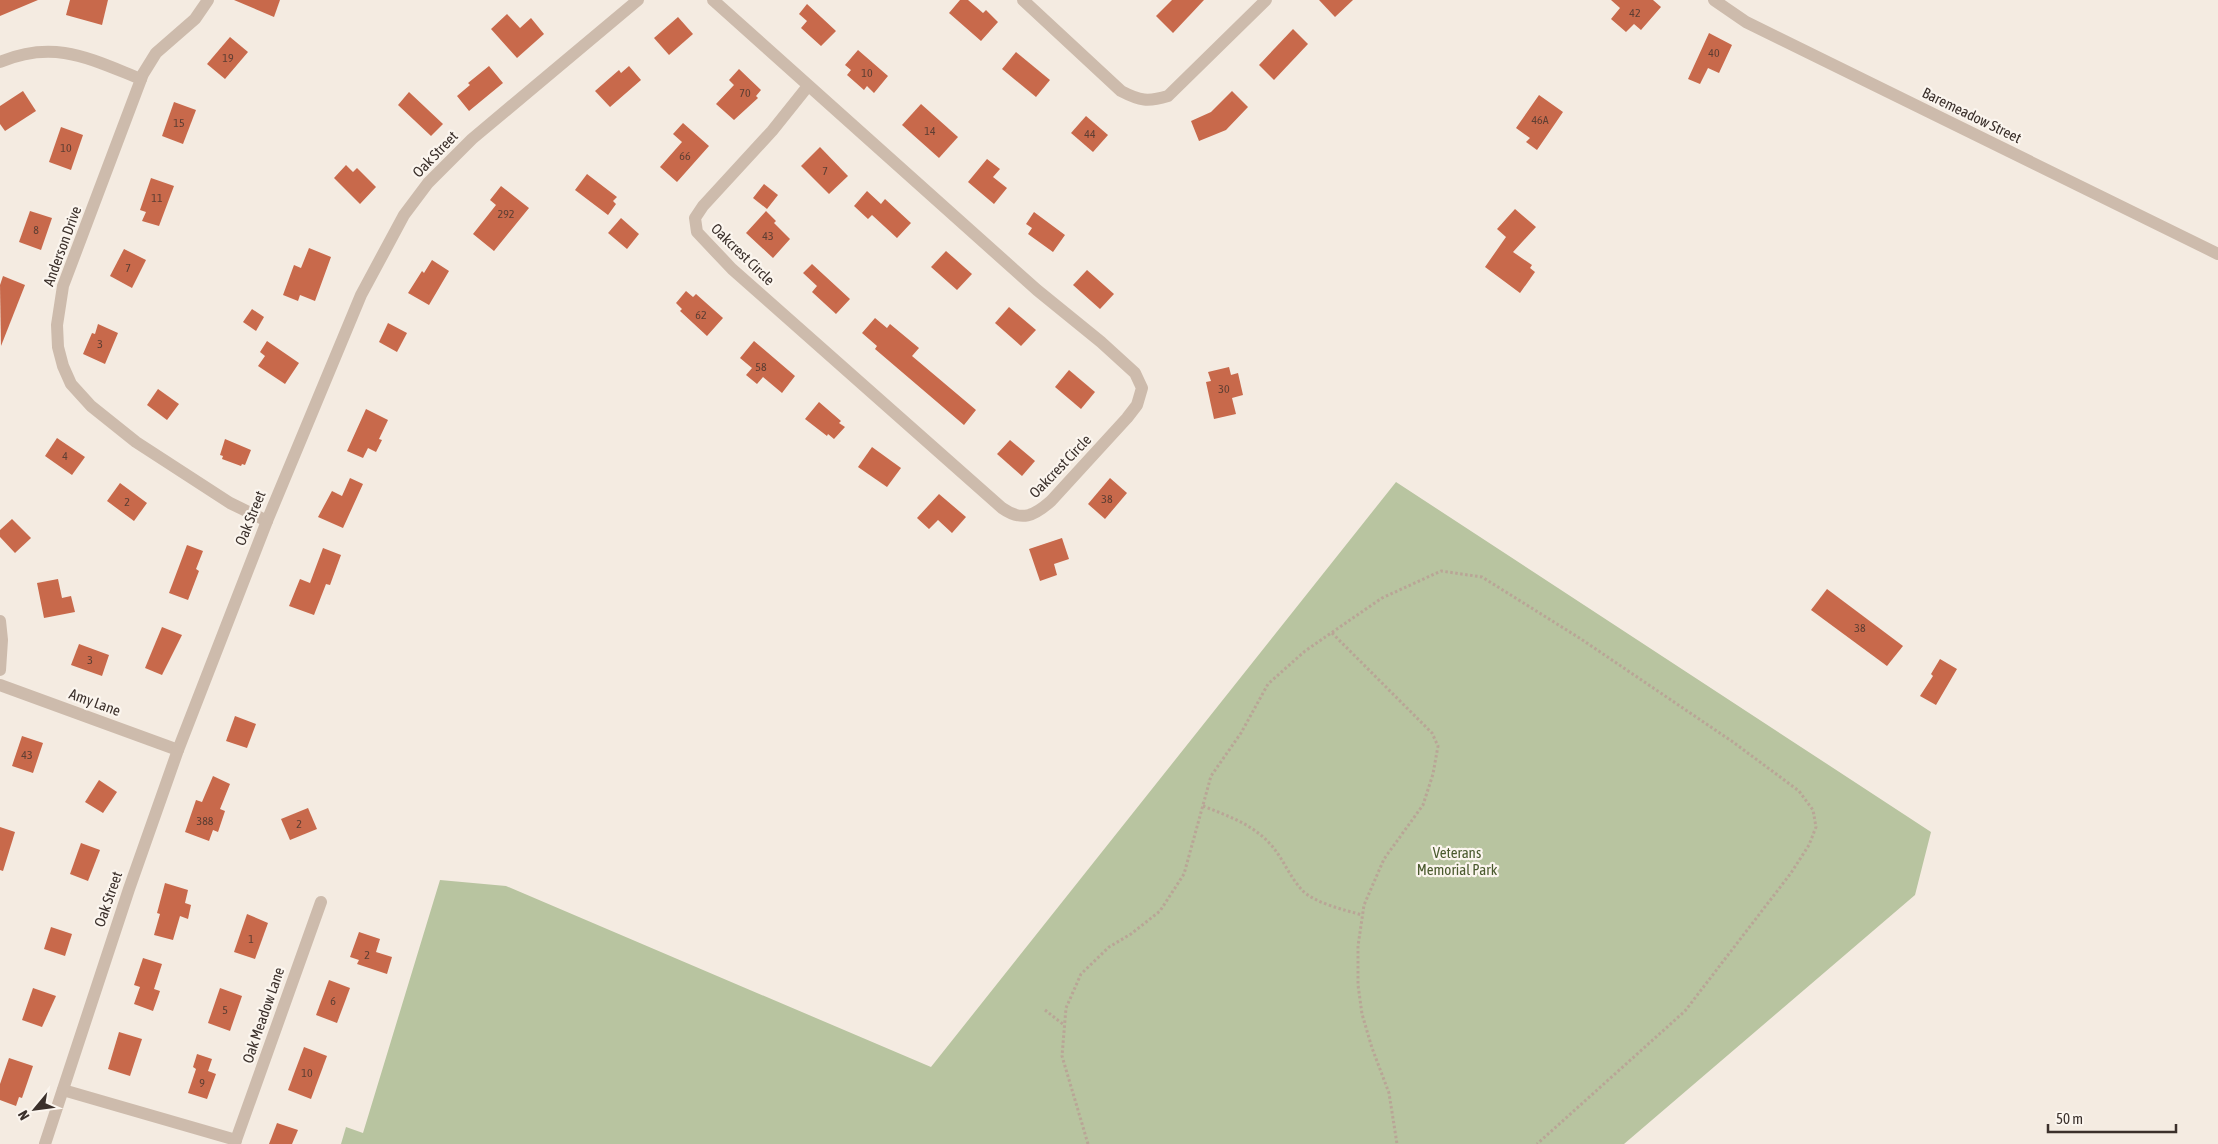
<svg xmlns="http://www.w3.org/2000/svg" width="2218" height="1144" viewBox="0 0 2218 1144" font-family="'Asap Condensed',sans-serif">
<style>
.green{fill:#b8c4a0}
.building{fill:#c8694b}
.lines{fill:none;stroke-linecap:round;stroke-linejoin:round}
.path{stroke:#b9a596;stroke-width:3;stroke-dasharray:2.5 2.5;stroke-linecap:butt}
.street{stroke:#cdbbac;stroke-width:12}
.labels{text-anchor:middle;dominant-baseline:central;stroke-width:4.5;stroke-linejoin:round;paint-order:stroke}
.number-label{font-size:12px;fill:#5e3e33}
.street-label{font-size:15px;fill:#3b302b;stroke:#fbf5ee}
.park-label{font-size:15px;fill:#4a5a2e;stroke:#fbf5ee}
</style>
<rect width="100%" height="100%" fill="#f4ebe1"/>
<polygon class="green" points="1396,482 1931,832 1915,895 1624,1144 341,1144 346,1127 363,1133 440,880 506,886 931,1067"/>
<g class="building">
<polygon points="0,0 38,0 0,16"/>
<polygon points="70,0 108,0 102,25 66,15"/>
<polygon points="234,0 280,0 274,17"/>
<polygon points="960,0 968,0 983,13 986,10 998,22 981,41 949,13"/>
<polygon points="1172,0 1204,0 1173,33 1156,16"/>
<polygon points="1319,0 1353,0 1335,17"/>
<polygon points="1611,0 1653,0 1661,7 1641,30 1634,24 1626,32 1611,19 1620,8"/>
<polygon points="807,4 836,31 821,46 801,28 807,21 799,14"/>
<polygon points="507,14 520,28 531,18 544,34 517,58 491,29"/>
<polygon points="678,17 693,34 669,55 654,38"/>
<polygon points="1293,29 1308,44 1274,80 1259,65"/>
<polygon points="1709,33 1732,45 1719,73 1708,68 1700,84 1688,79"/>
<polygon points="230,37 248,52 225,79 207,64"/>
<polygon points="858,50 888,76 874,93 867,86 864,90 847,75 851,70 845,65"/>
<polygon points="1016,52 1050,80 1036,97 1002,69"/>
<polygon points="489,66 503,83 469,111 457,96 470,85 468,83"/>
<polygon points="629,66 641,80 610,107 595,91 619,70 621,73"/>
<polygon points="739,69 761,90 756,96 758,98 734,120 716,104 734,85 729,80"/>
<polygon points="23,91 36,111 5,131 0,124 0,106"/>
<polygon points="1232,91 1248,107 1226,130 1199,141 1191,121 1211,112"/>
<polygon points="409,92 443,124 431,136 398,105"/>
<polygon points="1539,95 1563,112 1537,150 1526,142 1530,138 1516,128"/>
<polygon points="174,102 196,110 183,144 162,136"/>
<polygon points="921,104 958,137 939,158 902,125"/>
<polygon points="1086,116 1108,135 1093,152 1071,133"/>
<polygon points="683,123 709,146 677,182 660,167 682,142 673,134"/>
<polygon points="61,127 83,135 71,170 49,162"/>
<polygon points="820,147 848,176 829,194 801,166"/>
<polygon points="987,159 1000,169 993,177 1007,188 994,204 968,182"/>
<polygon points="346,165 353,172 357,168 376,187 360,204 334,178"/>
<polygon points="587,174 617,197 613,201 616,204 608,215 575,190"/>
<polygon points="151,178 174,186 159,226 142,221 146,212 140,210"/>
<polygon points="764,184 778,195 767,209 753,198"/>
<polygon points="501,186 529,208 494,251 473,234 496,205 490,200"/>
<polygon points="867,191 881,204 885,199 911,223 897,238 872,215 868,219 854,206"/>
<polygon points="1515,209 1536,227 1513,252 1532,265 1530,268 1535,272 1520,293 1485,267 1506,237 1497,229"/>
<polygon points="30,211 52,218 41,250 19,242"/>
<polygon points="766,211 776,221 774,223 790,239 773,258 746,233"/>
<polygon points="1034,212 1065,235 1053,252 1028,234 1032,228 1026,224"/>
<polygon points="621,218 639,234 627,249 608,233"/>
<polygon points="309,248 331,257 315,301 300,295 298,301 283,295 294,265 301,268"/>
<polygon points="124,249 146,260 132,288 110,276"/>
<polygon points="946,251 972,274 957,290 931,267"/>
<polygon points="432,260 449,271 429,305 408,293 422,271 424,273"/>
<polygon points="812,264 850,299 836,314 812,292 817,286 803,273"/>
<polygon points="1087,270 1114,294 1100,309 1073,285"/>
<polygon points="3,276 25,285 1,346 0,285"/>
<polygon points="686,291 693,297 696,294 723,318 707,336 680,311 682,309 676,303"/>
<polygon points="1009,307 1036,330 1021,346 995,323"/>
<polygon points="252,309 264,317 256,331 243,322"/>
<polygon points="875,318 887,328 890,324 919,348 912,356 976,410 964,425 875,349 877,346 862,333"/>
<polygon points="388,323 407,333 397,352 379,342"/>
<polygon points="98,324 118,333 105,364 83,354 92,333 95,334"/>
<polygon points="267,341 299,363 285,384 258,366 265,356 260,352"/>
<polygon points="754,341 795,376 782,393 763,377 757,384 746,375 752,368 740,358"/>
<polygon points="1229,367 1231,375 1238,373 1243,395 1232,398 1236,414 1214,419 1206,382 1211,381 1208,372"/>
<polygon points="1069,370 1095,392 1081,409 1055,387"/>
<polygon points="158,389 179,404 167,420 147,405"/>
<polygon points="819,402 841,421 839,423 845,427 834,439 828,434 827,436 805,419"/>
<polygon points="366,409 388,420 379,439 382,440 376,452 368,448 363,458 347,451"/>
<polygon points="57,438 85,457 72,475 45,456"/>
<polygon points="225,439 251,450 245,465 242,464 241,466 222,459 223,456 220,455"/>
<polygon points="1010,440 1035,461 1022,476 997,454"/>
<polygon points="872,447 901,468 887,487 858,467"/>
<polygon points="350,478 363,484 343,528 318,517 332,491 342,496"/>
<polygon points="1110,478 1127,493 1105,519 1088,504"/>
<polygon points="120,483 147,503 134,521 107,501"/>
<polygon points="939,494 966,517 952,533 938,520 929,529 917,518"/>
<polygon points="12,519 31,538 15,553 0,537 0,530"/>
<polygon points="1062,538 1069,559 1054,564 1057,575 1040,581 1029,549"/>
<polygon points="187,545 203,551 196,569 199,571 188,600 169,593"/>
<polygon points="323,548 341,555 330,585 326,584 314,615 289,606 300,579 310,583"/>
<polygon points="58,579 62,598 71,596 75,612 44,618 37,583"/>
<polygon points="1827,589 1903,646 1887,666 1811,610"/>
<polygon points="162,627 182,635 162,675 145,668"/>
<polygon points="79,644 109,655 102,676 71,665"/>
<polygon points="1940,659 1957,669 1936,705 1920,696 1933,676 1931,674"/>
<polygon points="235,716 256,724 247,748 226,741"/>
<polygon points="22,736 43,743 33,773 12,766"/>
<polygon points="213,776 230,784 220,809 225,811 218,832 213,830 209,841 185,832 196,800 202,802"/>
<polygon points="99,780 117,792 103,813 85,802"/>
<polygon points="308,808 317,829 290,840 281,819"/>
<polygon points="0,827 15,832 3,871 0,870"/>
<polygon points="81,843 100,850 88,881 70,874"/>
<polygon points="165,883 188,890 185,903 191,905 188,919 180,916 173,940 154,935 160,914 157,913"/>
<polygon points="247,914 268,923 255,959 234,952"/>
<polygon points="51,927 72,934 65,956 44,949"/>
<polygon points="359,932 380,939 376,952 392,957 387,974 357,964 359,960 350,957"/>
<polygon points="143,958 162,964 154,989 160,991 153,1011 134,1004 140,987 134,985"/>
<polygon points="329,980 350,988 337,1023 316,1015"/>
<polygon points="33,988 56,996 42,1027 22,1020"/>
<polygon points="220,988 242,996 230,1031 208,1023"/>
<polygon points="119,1032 142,1039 130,1076 108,1069"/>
<polygon points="304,1047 327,1056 311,1099 288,1090"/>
<polygon points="197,1054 212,1059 208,1071 216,1074 207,1099 188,1093 196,1069 193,1067"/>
<polygon points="9,1058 33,1066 22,1098 19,1097 16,1106 0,1100 0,1084"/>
<polygon points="277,1123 298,1130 292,1144 269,1144"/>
</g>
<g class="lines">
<g class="path">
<polyline points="1332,633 1432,733 1438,746 1433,774 1423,805 1384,859 1364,905 1358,946 1358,985 1362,1014 1372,1048 1389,1093 1397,1144"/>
<path d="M1203 806C1228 816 1253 824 1272 846 1283 859 1290 877 1302 890 1314 903 1345 910 1362 915"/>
<polyline points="1045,1010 1064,1025"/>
<polyline points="1088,1144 1062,1056 1066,1008 1081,974 1109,947 1131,934 1160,911 1184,874 1211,776 1241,733 1268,684 1305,651 1382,598 1441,571 1482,577 1581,639 1733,742 1799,791 1813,810 1816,827 1809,845 1791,873 1685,1011 1537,1144"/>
</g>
<g class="street">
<polyline points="208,0 195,19 156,53 143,74 63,286 57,325 58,347 63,366 71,384 91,406 136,442 230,503 267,521"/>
<path d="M713 0 1037 290 1101 342 1135 373 1142 388 1137 405 1127 418 1051 501C1034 516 1022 522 1002 508L732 269 697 232 695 218 703 206 772 131 808 86"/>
<path d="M1023 0 1121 91C1140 101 1148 102 1168 96L1266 0"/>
<polyline points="1714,0 1746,22 2218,254"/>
<path d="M0 62C55 39 90 59 141 79"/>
<polyline points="0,621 2,640 0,670"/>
<polyline points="0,685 178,750"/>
<polyline points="63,1090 236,1140 235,1144"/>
<polyline points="236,1140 321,902"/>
<polyline points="45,1144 129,889 178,750 267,521 361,295 404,215 428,183 472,139 638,0"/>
</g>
</g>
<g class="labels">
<g class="number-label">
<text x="1635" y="13">42</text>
<text x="1714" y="53">40</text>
<text x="228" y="58">19</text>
<text x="867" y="73">10</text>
<text x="745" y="93">70</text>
<text x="1540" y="120">46A</text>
<text x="179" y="123">15</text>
<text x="930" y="131">14</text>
<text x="1090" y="134">44</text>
<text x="66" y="148">10</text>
<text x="685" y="156">66</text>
<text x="825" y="171">7</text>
<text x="157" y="198">11</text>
<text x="506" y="214">292</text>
<text x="36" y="230">8</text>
<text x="768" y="236">43</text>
<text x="128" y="268">7</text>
<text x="701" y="315">62</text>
<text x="100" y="344">3</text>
<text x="761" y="367">58</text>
<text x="1224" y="389">30</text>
<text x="65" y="456">4</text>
<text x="1107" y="499">38</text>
<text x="127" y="502">2</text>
<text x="1860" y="628">38</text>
<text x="90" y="660">3</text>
<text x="27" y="755">43</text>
<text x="205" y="821">388</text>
<text x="299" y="824">2</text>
<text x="251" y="939">1</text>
<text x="367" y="955">2</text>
<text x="333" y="1001">6</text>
<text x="225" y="1010">5</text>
<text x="307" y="1073">10</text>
<text x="202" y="1083">9</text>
</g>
<g class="street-label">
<text transform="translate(1972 115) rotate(26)">Baremeadow Street</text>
<text transform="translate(435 154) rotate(-46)">Oak Street</text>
<text transform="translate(62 246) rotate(-70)">Anderson Drive</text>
<text transform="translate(743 254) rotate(44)">Oakcrest Circle</text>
<text transform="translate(1060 466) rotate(-46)">Oakcrest Circle</text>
<text transform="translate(250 518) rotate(-68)">Oak Street</text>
<text transform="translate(95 702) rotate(20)">Amy Lane</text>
<text transform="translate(108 899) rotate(-71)">Oak Street</text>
<text transform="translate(263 1015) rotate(-71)">Oak Meadow Lane</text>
</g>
<g class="park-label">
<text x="1457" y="852">Veterans<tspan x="1457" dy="17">Memorial Park</tspan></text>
</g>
</g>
<g transform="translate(35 1109) rotate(241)" stroke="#fbf5ee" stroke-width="4" paint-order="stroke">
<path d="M0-4L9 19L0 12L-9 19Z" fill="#3b302b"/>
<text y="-8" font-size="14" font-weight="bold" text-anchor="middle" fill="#3b302b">N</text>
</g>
<path d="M2048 1124v8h128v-8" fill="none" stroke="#3b302b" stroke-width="2.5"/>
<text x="2056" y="1124" font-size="15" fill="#3b302b" stroke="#fbf5ee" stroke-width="4" paint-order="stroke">50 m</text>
</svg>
